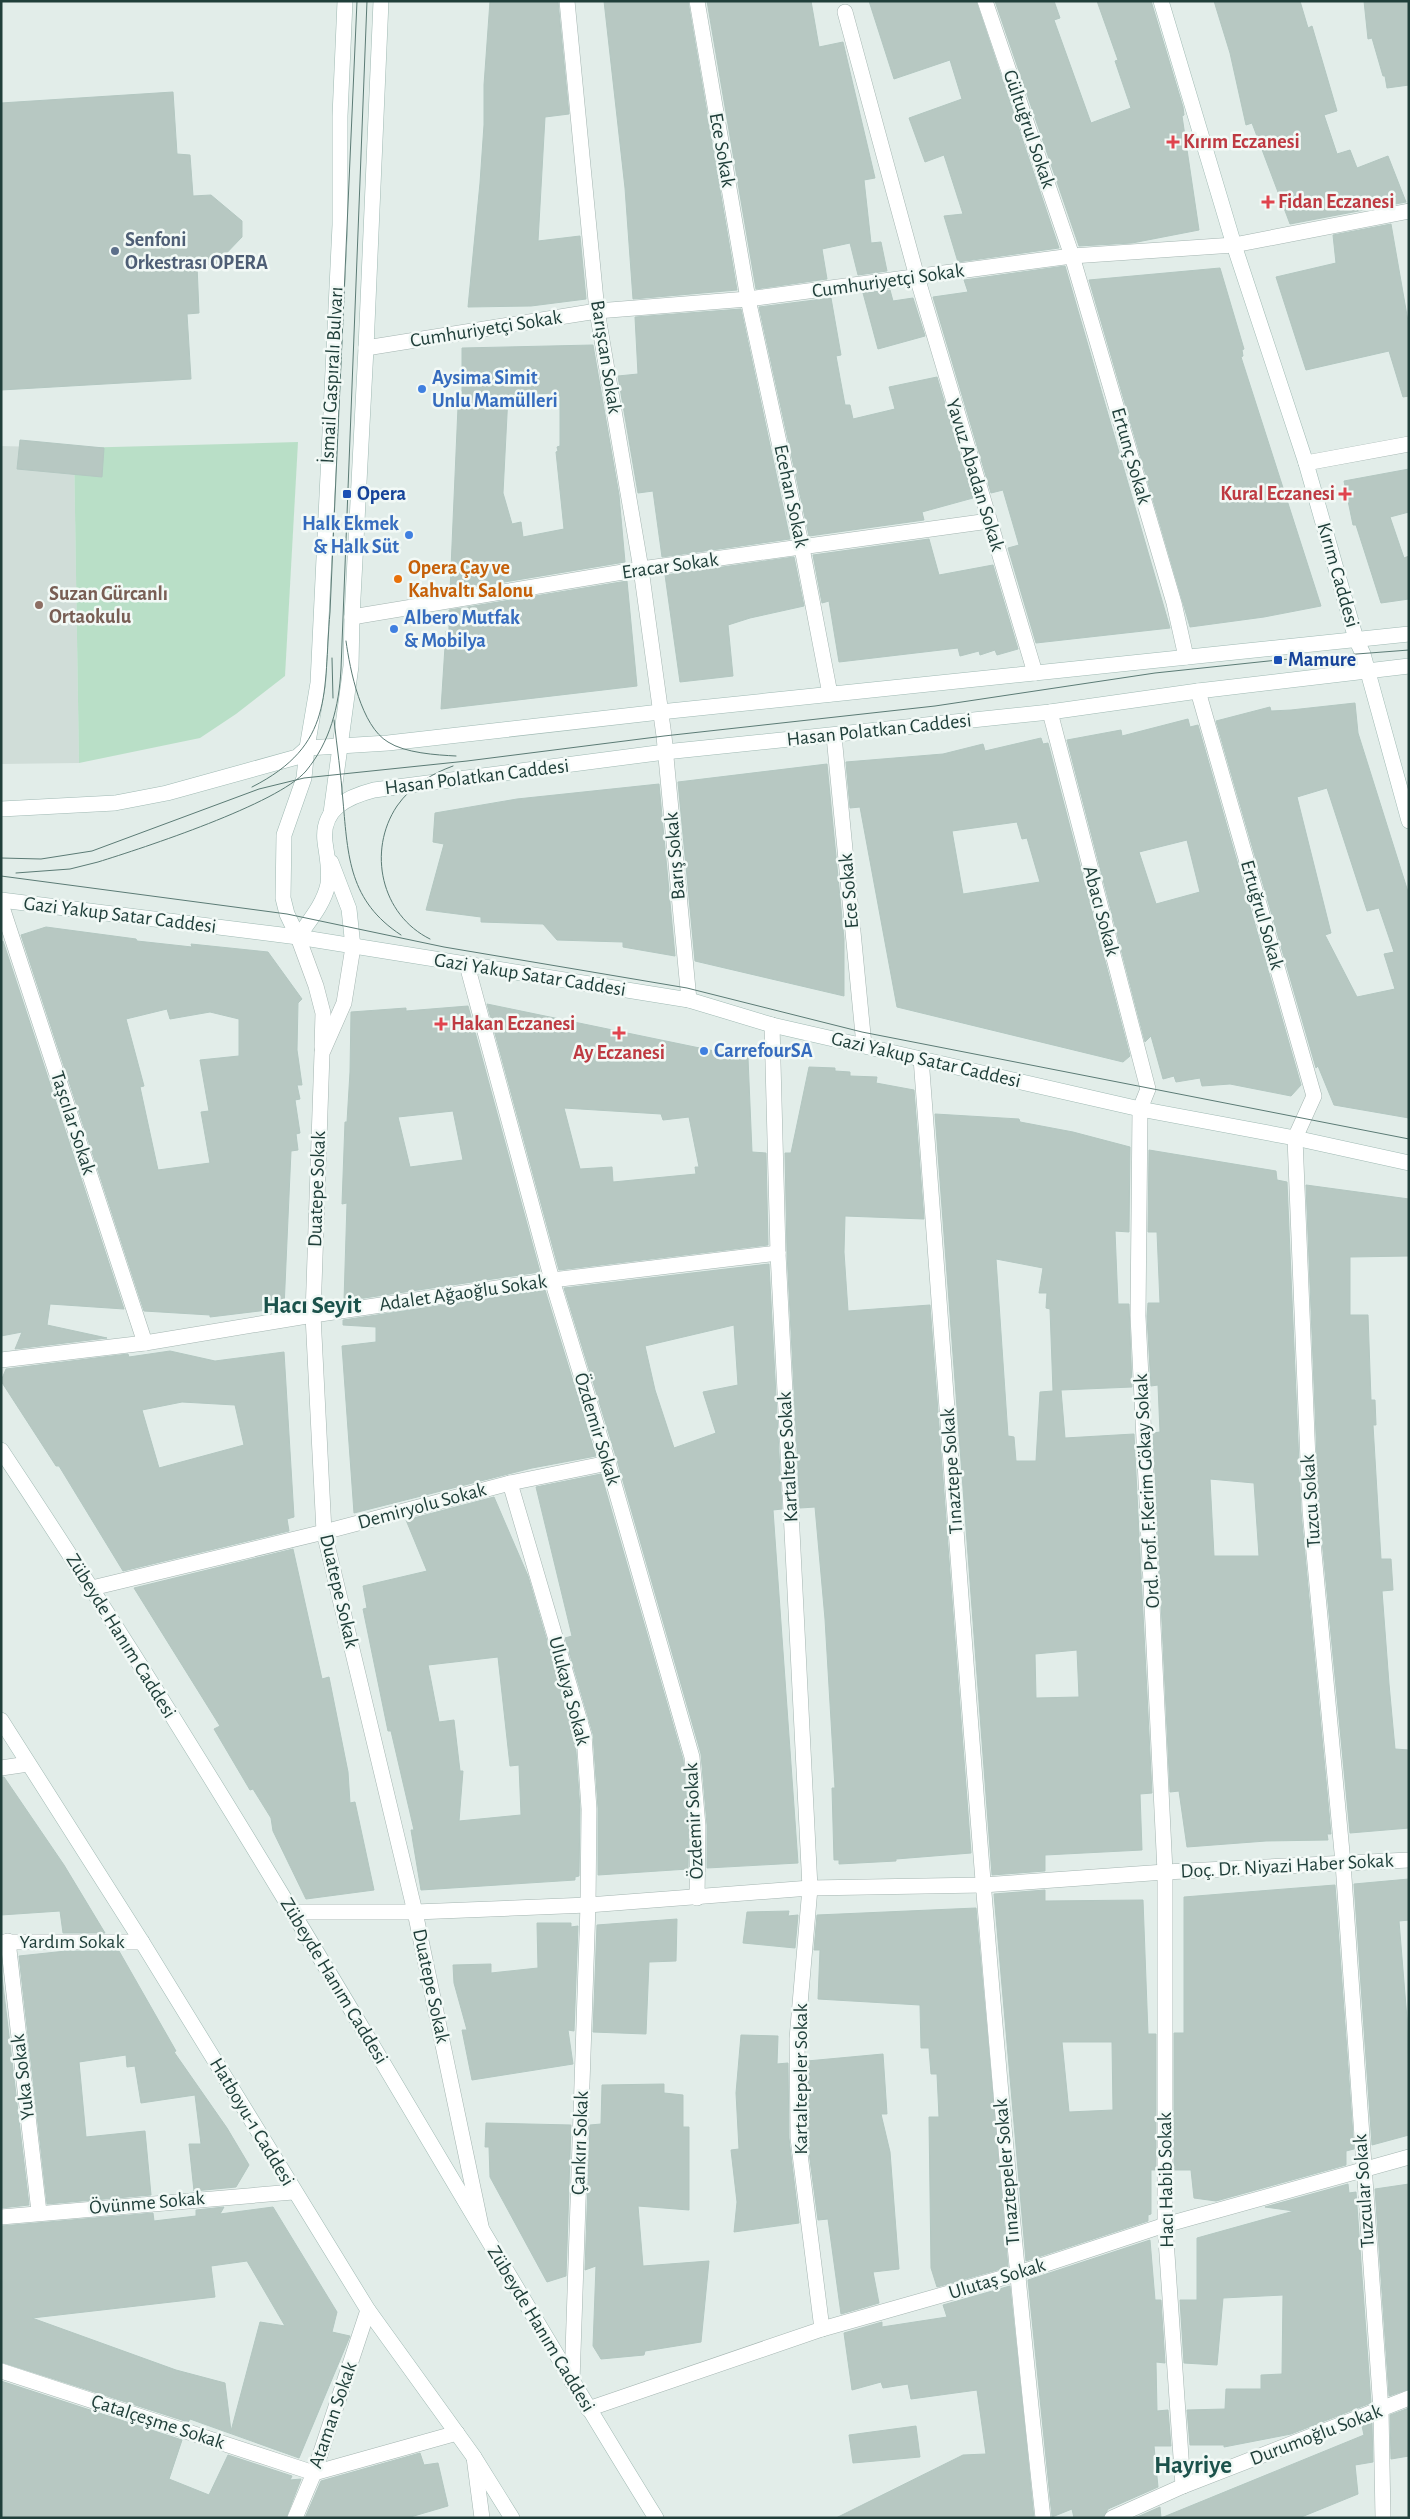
<svg xmlns="http://www.w3.org/2000/svg" width="1410" height="2519" viewBox="0 0 1410 2519" font-family="'Alegreya Sans',sans-serif">
<style>
.built{fill:#d0ddd8}
.green{fill:#b9dfc7}
.building{fill:#b7c8c2;stroke:#b3c7c1;fill-rule:evenodd}
.lines{fill:none;stroke-linecap:round;stroke-linejoin:round}
.minor-casing{stroke:#a4b5b1;stroke-width:16}
.secondary-casing{stroke:#9fb9b3;stroke-width:16}
.minor{stroke:#fff;stroke-width:15}
.secondary{stroke:#fff;stroke-width:15}
.tram{stroke:#5b7b75;stroke-width:1}
.health-dot{fill:#e0444e;stroke:#f2f9f6;stroke-width:2}
.service-dot{fill:#5c6f8a;stroke:#f2f9f6;stroke-width:2}
.shop-dot{fill:#3f7fe0;stroke:#f2f9f6;stroke-width:2}
.transit-dot{fill:#1a4fb4;stroke:#f2f9f6;stroke-width:2}
.food-dot{fill:#e8710a;stroke:#f2f9f6;stroke-width:2}
.education-dot{fill:#8d6e63;stroke:#f2f9f6;stroke-width:2}
.labels{text-anchor:middle;dominant-baseline:central;stroke-width:5;stroke-linejoin:round;paint-order:stroke}
.street-label{font-size:20px;fill:#203f3a;stroke:#f2f9f6}
.health-label{font-size:20px;font-weight:bold;fill:#be3a42;stroke:#f2f9f6;text-anchor:start}
.service-label{font-size:20px;font-weight:bold;fill:#4e5e75;stroke:#f2f9f6;text-anchor:start}
.shop-label{font-size:20px;font-weight:bold;fill:#366cbe;stroke:#f2f9f6;text-anchor:start}
.transit-label{font-size:20px;font-weight:bold;fill:#164399;stroke:#f2f9f6;text-anchor:start}
.food-label{font-size:20px;font-weight:bold;fill:#c56008;stroke:#f2f9f6;text-anchor:start}
.education-label{font-size:20px;font-weight:bold;fill:#785e54;stroke:#f2f9f6;text-anchor:start}
.district-label{font-size:25px;font-weight:bold;fill:#1b524b;stroke:#f2f9f6}
</style>
<rect width="100%" height="100%" fill="#e2ede9"/>
<polygon class="built" points="1,446 74,448 79,763 1,764"/>
<polygon class="green" points="298,442 285,676 236,714 200,738 79,763 74,448"/>
<g class="building">
<polygon points="490,1 558,1 569,114 545,117 538,241 580,236 586,299 531,306 468,307 480,183 484,125 484,85"/>
<polygon points="604,1 688,1 737,290 633,299 625,188"/>
<polygon points="707,1 811,1 819,47 843,42 875,178 864,180 871,243 881,242 887,271 858,275 850,243 822,249 827,279 756,289"/>
<polygon points="869,1 976,1 1059,248 958,262 944,216 963,214 944,155 925,162 909,118 962,99 950,60 894,79"/>
<polygon points="995,1 1054,1 1060,18 1054,20 1091,123 1131,108 1115,61 1118,60 1097,1 1151,1 1183,107 1184,115 1182,116 1199,230 1132,243 1079,246"/>
<polygon points="1214,1 1300,1 1308,28 1312,26 1337,111 1324,115 1337,154 1350,150 1357,168 1388,156 1406,202 1290,224 1252,123 1246,125 1230,53"/>
<polygon points="1364,1 1409,1 1409,85 1387,88 1385,76 1383,76 1372,38 1368,39"/>
<polygon points="173,92 177,154 190,155 193,196 211,195 242,221 242,237 216,264 197,265 199,313 187,314 191,379 1,390 1,103"/>
<polygon points="1391,224 1409,327 1409,396 1403,397 1389,351 1306,370 1276,277 1336,263 1333,235"/>
<polygon points="1065,266 1170,628 1036,643 1008,548 1019,545 1003,490 991,493 933,297 968,292 964,280"/>
<polygon points="1220,268 1244,349 1242,350 1243,356 1241,357 1321,606 1264,617 1190,627 1089,280"/>
<polygon points="890,290 893,301 913,298 925,336 878,349 863,293"/>
<polygon points="831,298 841,355 836,356 845,405 850,405 853,419 895,409 889,387 937,377 973,498 922,512 924,520 809,536 759,307"/>
<polygon points="741,309 790,539 662,557 653,491 638,493 618,376 638,374 635,317"/>
<path d="M593 345 619 495 625 562 450 591 458 407H462V348ZM556 393 557 396H560V446L557 447 558 451 556 452 564 529 523 537 521 522 512 524 503 493 508 395Z"/>
<polygon points="20,440 104,448 102,477 17,469"/>
<polygon points="1409,469 1409,512 1390,517 1404,558 1409,556 1409,599 1381,603 1356,525 1353,525 1344,481"/>
<polygon points="929,539 939,575 993,565 1018,649 997,655 995,650 980,655 979,651 960,656 958,648 839,662 829,601 822,603 813,555"/>
<polygon points="794,557 804,606 750,618 728,625 733,676 680,682 665,575"/>
<polygon points="627,581 637,686 441,709 446,631 449,631 449,610"/>
<path d="M1355 703 1358 733 1409 895V1118L1334 1105 1318 1066 1316 1068 1216 721 1270 707 1271 711 1291 710ZM1327 788 1367 911 1379 908 1394 952 1384 954 1395 989 1357 997 1325 935 1331 933 1297 797Z"/>
<path d="M1188 719 1190 727 1198 725 1301 1085 1291 1096 1230 1084 1202 1086 1200 1078 1176 1082 1174 1076 1163 1079 1151 1036 1145 1042 1067 740 1121 730 1122 736ZM1187 840 1200 892 1156 904 1139 852Z"/>
<path d="M1041 738 1043 744 1048 743 1130 1056 1123 1062 897 1007 860 807 850 808 846 762 943 754 983 744 985 751ZM1017 822 1022 839 1027 838 1040 882 963 894 952 831Z"/>
<polygon points="827,764 844,939 844,996 695,961 678,782"/>
<polygon points="659,784 675,956 623,947 623,942 557,940 543,924 481,922 481,917 426,910 444,844 433,842 435,813 517,799"/>
<path d="M46 927 136 939 137 941 192 947 191 944 268 952 302 999 298 1003 297 1050 302 1085H297L300 1099 295 1100 300 1133 296 1134 298 1150 291 1151 284 1308 210 1317V1315L144 1311 21 935ZM167 1009 170 1019 210 1012 239 1019V1056L200 1060 209 1111 201 1112 210 1163 158 1170 140 1087 144 1086 126 1019Z"/>
<polygon points="3,941 124,1309 50,1304 47,1325 107,1338 15,1349 22,1332 1,1336 1,942"/>
<path d="M487 1004 748 1058 752 1152 766 1153 768 1245 559 1270ZM564 1108 661 1114 663 1120 689 1117 699 1167H695L696 1174 613 1182 612 1167 580 1169Z"/>
<path d="M468 1006 540 1272 344 1301 347 1203 342 1204 345 1122H347L350 1072 351 1012 406 1008V1011ZM453 1111 463 1160 410 1167 398 1117Z"/>
<polygon points="809,1067 835,1068 835,1071 850,1072 850,1076 877,1077 876,1083 914,1090 924,1219 845,1216 844,1252 848,1311 930,1305 971,1853 896,1859 896,1861 839,1864 839,1860 834,1860 832,1788 835,1788 825,1619 815,1507 800,1508 787,1253 785,1153 791,1153"/>
<path d="M935 1114 1019 1119 1020 1122 1073 1132 1130 1147 1129 1232 1115 1231 1118 1304H1129L1132 1387 1061 1390 1065 1438 1134 1434 1152 1793 1140 1794 1142 1850 1045 1855V1871L992 1875ZM996 1259 1043 1268 1039 1293H1047L1046 1308 1050 1309 1053 1391 1040 1392 1036 1461H1016L1014 1437 1008 1436ZM1077 1650 1079 1697 1036 1698 1035 1654Z"/>
<path d="M1149 1150 1276 1171 1277 1180 1287 1182 1301 1511 1331 1834H1327L1328 1840 1266 1841 1187 1847 1179 1791 1170 1792 1153 1433 1160 1432 1158 1385 1151 1386 1147 1316 1148 1303H1160L1157 1232H1148ZM1210 1479 1254 1483 1259 1556H1214Z"/>
<polygon points="1306,1185 1409,1199 1409,1256 1350,1257 1350,1315 1368,1315 1371,1400 1375,1400 1376,1425 1373,1425 1381,1559 1391,1559 1393,1590 1382,1591 1389,1684 1395,1749 1409,1750 1409,1828 1350,1833 1319,1509"/>
<path d="M769 1264 782 1509 773 1510 798 1863 707 1868V1825L701 1754 617 1460 564 1288ZM734 1325 738 1385 703 1392 716 1433 674 1448 655 1390 645 1346Z"/>
<polygon points="545,1290 596,1456 532,1468 354,1513 342,1346 376,1342 376,1327 343,1325 343,1320"/>
<path d="M170 1351 215 1361 284 1352 294 1517 287 1519 289 1531 123 1571 59 1466H56L1 1381 6 1369 128 1354 129 1357ZM182 1402 235 1405 244 1445 159 1468 142 1410Z"/>
<polygon points="601,1474 683,1759 689,1826 688,1869 598,1875 598,1808 593,1734 565,1638 572,1636 536,1487"/>
<path d="M494 1497 528 1576 575 1737 580 1809 579 1876 575 1877V1880L421 1890 411 1830H414L391 1731H388L363 1609 367 1608 363 1586 427 1571 406 1520ZM498 1657 510 1766 519 1765 521 1815 459 1821 463 1771H460L454 1720 439 1722 428 1665Z"/>
<polygon points="293,1549 322,1679 329,1677 348,1772 350,1803 355,1802 374,1890 306,1899 273,1831 271,1818 253,1789 250,1790 214,1729 220,1726 134,1588"/>
<polygon points="1,1777 4,1777 64,1865 105,1933 63,1933 60,1911 1,1915"/>
<polygon points="1409,1879 1409,1920 1399,1921 1407,2019 1409,2135 1372,2145 1354,1884"/>
<polygon points="1335,1885 1354,2149 1346,2151 1346,2165 1216,2201 1194,2198 1191,2170 1174,2170 1174,2033 1184,2033 1184,1897"/>
<path d="M1045 1890V1901L1143 1900 1148 2034H1156V2170H1151V2214L1148 2215V2221L1026 2261 994 1894ZM1062 2042H1112L1113 2110 1069 2112Z"/>
<polygon points="976,1908 1008,2267 937,2287 931,2268 929,2117 939,2117 937,2074 931,2074 929,2048 921,2048 920,2005 818,1999 820,1950 814,1950 817,1915"/>
<polygon points="789,1911 788,1916 798,1915 795,1948 743,1943 747,1912"/>
<polygon points="677,1919 676,1961 649,1962 646,2034 593,2032 597,1925"/>
<polygon points="537,1923 571,1923 571,1927 578,1926 574,2031 568,2030 573,2064 472,2080 462,2030 467,2030 454,1983 453,1965 491,1964 491,1973 538,1968"/>
<polygon points="66,1951 119,1951 176,2051 174,2052 227,2128 249,2165 236,2187 194,2191 189,2144 201,2144 195,2095 141,2103 135,2066 127,2067 126,2055 79,2062 86,2137 145,2131 151,2195 47,2204 19,1956"/>
<polygon points="1,1968 29,2205 1,2208"/>
<polygon points="741,2035 778,2036 777,2064 788,2063 789,2138 799,2223 734,2232 737,2202 731,2150 739,2149 736,2093"/>
<polygon points="883,2054 887,2114 881,2114 890,2152 899,2269 873,2272 879,2303 841,2314 828,2219 818,2220 807,2137 807,2061"/>
<polygon points="664,2084 664,2093 683,2095 683,2127 689,2127 689,2210 638,2206 643,2266 709,2261 701,2342 645,2351 644,2355 601,2359 593,2346 596,2266 585,2270 590,2125 601,2124 602,2085"/>
<polygon points="486,2123 571,2125 566,2276 547,2282 490,2177 489,2147 485,2147"/>
<polygon points="1348,2184 1349,2193 1356,2192 1371,2403 1291,2434 1224,2447 1224,2445 1190,2445 1187,2410 1225,2409 1226,2389 1261,2389 1261,2375 1282,2374 1283,2295 1223,2298 1217,2365 1184,2363 1180,2300 1197,2300 1197,2238 1294,2211 1265,2207"/>
<polygon points="1409,2184 1409,2389 1389,2396 1375,2189"/>
<path d="M224 2207 220 2214 273 2207 337 2312 332 2332 350 2336 299 2458 190 2419 188 2422 1 2362V2226L153 2213 154 2221 196 2216V2210ZM247 2261 285 2326 260 2322 231 2431 225 2383 176 2370 32 2318 215 2297 211 2266Z"/>
<polygon points="1150,2240 1155,2300 1161,2300 1165,2363 1156,2362 1157,2411 1168,2410 1171,2446 1154,2446 1158,2487 1108,2509 1103,2518 1074,2518 1072,2509 1052,2517 1028,2280"/>
<polygon points="1010,2286 1034,2518 836,2518 963,2455 986,2454 977,2390 911,2399 908,2384 883,2388 881,2382 852,2390 844,2333 882,2322 882,2327 947,2317 943,2305"/>
<polygon points="1,2381 182,2440 169,2479 209,2495 228,2455 292,2476 290,2480 301,2479 286,2518 1,2518"/>
<polygon points="1409,2408 1409,2456 1391,2459 1390,2415"/>
<polygon points="1372,2423 1373,2462 1355,2465 1358,2494 1299,2518 1161,2518 1364,2435 1362,2426"/>
<polygon points="916,2426 920,2457 853,2463 849,2435"/>
<polygon points="420,2453 424,2465 438,2463 448,2506 407,2518 305,2518 321,2481"/>
<polygon points="1160,2507 1161,2518 1135,2518"/>
</g>
<g class="lines">
<g class="minor-casing">
<g id="minor">
<polyline points="567,1 597,311 641,569 664,736 689,1000"/>
<polyline points="697,1 748,299 802,548 830,694"/>
<polyline points="985,1 1072,256 1174,603 1186,657"/>
<polyline points="845,12 917,277 1035,673"/>
<polyline points="366,348 597,311 748,299 1072,256 1234,245 1409,211"/>
<polyline points="1306,463 1409,444"/>
<polyline points="352,617 641,569 989,521"/>
<polyline points="1198,691 1314,1096 1295,1138 1310,1510 1343,1863 1381,2410 1383,2518"/>
<polyline points="1050,712 1148,1089 1140,1109 1138,1316 1165,1872 1165,2225 1183,2486"/>
<polyline points="834,736 864,1045"/>
<polyline points="1,904 145,1343"/>
<polyline points="298,937 316,986 323,1013 322,1047"/>
<polyline points="353,947 344,1003 322,1053 313,1315 324,1532 415,1912 481,2226"/>
<polyline points="467,965 552,1280 608,1463 692,1757 698,1826 697,1898"/>
<polyline points="772,1025 778,1253 810,1888 797,2039 798,2138 822,2329"/>
<path d="M921 1058C958 1545 989 2032 1043 2518"/>
<polyline points="1,1360 145,1343 313,1315 552,1280 778,1253"/>
<polyline points="510,1483 584,1735 589,1809 588,1905 572,2382"/>
<polyline points="92,1588 324,1532 510,1483 608,1463"/>
<polyline points="1,1768 28,1764"/>
<polyline points="293,1912 415,1912 588,1905 810,1888 983,1885 1165,1872 1409,1860"/>
<polyline points="8,1941 39,2212"/>
<polyline points="1,1942 142,1942"/>
<polyline points="1,2217 293,2192"/>
<polyline points="1,2371 314,2473 457,2433"/>
<polyline points="588,2409 822,2329 1016,2274 1165,2225 1409,2157"/>
<polyline points="474,2457 482,2518"/>
<polyline points="295,2518 314,2473 368,2310"/>
<polyline points="1112,2518 1183,2486 1409,2398"/>
</g>
</g>
<g class="secondary-casing">
<g id="secondary">
<polyline points="345,1 340,116 340,225 318,683 307,748 304,778 284,835 283,898 287,914 298,937 689,1000 772,1025 1140,1109 1295,1138 1409,1163"/>
<polyline points="1161,1 1234,245 1306,463 1356,639 1363,654 1409,821"/>
<polyline points="1,809 115,803 167,793 297,757 307,748 388,743 660,712 1409,634"/>
<polyline points="331,813 351,666 352,617 366,348 381,1"/>
<polyline points="331,862 349,909 353,947"/>
<path d="M1 900 298 937C309 921 324 904 328 884 330 869 327 857 325 842 321 809 347 797 374 790L665 752 1050 712 1198 691 1409 666"/>
<path d="M1 1450C102 1602 199 1757 293 1913 415 2114 532 2318 656 2518"/>
<polyline points="1,1720 142,1942 368,2310 474,2457 512,2518"/>
</g>
</g>
<use href="#minor" class="minor"/>
<use href="#secondary" class="secondary"/>
<g class="tram">
<path d="M346 641C350 670 361 726 388 742 405 753 436 755 456 756"/>
<polyline points="332,658 333,698"/>
<path d="M334 720C337 747 341 774 343 801 348 857 349 901 401 935"/>
<path d="M252 787C335 745 323 693 330 612L357 1"/>
<polyline points="1,858 41,859 92,851 259,789 304,778 467,761 664,736 935,706 1155,673 1278,660 1409,650"/>
<path d="M16 873 70 869 98 862C143 848 278 804 306 771 330 742 339 707 341 669L367 1"/>
<polyline points="1,876 287,914 444,947 687,988 862,1032 1409,1139"/>
<path d="M430 939C381 915 367 851 397 806 411 786 431 774 453 766"/>
</g>
</g>
<g class="health-dot">
<path d="M1170.5 134.5h5v5h5v5h-5v5h-5v-5h-5v-5h5z"/>
<path d="M1265.5 194.5h5v5h5v5h-5v5h-5v-5h-5v-5h5z"/>
<path d="M1342.5 486.5h5v5h5v5h-5v5h-5v-5h-5v-5h5z"/>
<path d="M438.5 1016.5h5v5h5v5h-5v5h-5v-5h-5v-5h5z"/>
<path d="M616.5 1025.5h5v5h5v5h-5v5h-5v-5h-5v-5h5z"/>
</g>
<circle class="service-dot" cx="115" cy="251" r="5"/>
<g class="shop-dot">
<circle cx="422" cy="389" r="5"/>
<circle cx="409" cy="535" r="5"/>
<circle cx="394" cy="629" r="5"/>
<circle cx="704" cy="1051" r="5"/>
</g>
<g class="transit-dot">
<rect x="342" y="489" width="10" height="10" rx="2.5"/>
<rect x="1273" y="655" width="10" height="10" rx="2.5"/>
</g>
<circle class="food-dot" cx="398" cy="579" r="5"/>
<circle class="education-dot" cx="39" cy="605" r="5"/>
<g class="labels">
<g class="street-label">
<text transform="translate(1029 129) rotate(71)">Gültuğrul Sokak</text>
<text transform="translate(722 150) rotate(80)">Ece Sokak</text>
<text transform="translate(888 281) rotate(-8)">Cumhuriyetçi Sokak</text>
<text transform="translate(486 329) rotate(-9)">Cumhuriyetçi Sokak</text>
<text transform="translate(606 357) rotate(81)">Barışcan Sokak</text>
<text transform="translate(332 375) rotate(-87)">İsmail Gaspıralı Bulvarı</text>
<text transform="translate(1131 456) rotate(74)">Ertunç Sokak</text>
<text transform="translate(975 475) rotate(73)">Yavuz Abadan Sokak</text>
<text transform="translate(791 496) rotate(78)">Ecehan Sokak</text>
<text transform="translate(670 566) rotate(-8)">Eracar Sokak</text>
<text transform="translate(1338 575) rotate(74)">Kırım Caddesi</text>
<text transform="translate(879 730) rotate(-6)">Hasan Polatkan Caddesi</text>
<text transform="translate(477 777) rotate(-7)">Hasan Polatkan Caddesi</text>
<text transform="translate(675 856) rotate(-95)">Barış Sokak</text>
<text transform="translate(849 891) rotate(-95)">Ece Sokak</text>
<text transform="translate(1101 911) rotate(75)">Abacı Sokak</text>
<text transform="translate(120 915) rotate(7)">Gazi Yakup Satar Caddesi</text>
<text transform="translate(1262 915) rotate(74)">Ertuğrul Sokak</text>
<text transform="translate(530 975) rotate(9)">Gazi Yakup Satar Caddesi</text>
<text transform="translate(926 1060) rotate(13)">Gazi Yakup Satar Caddesi</text>
<text transform="translate(73 1123) rotate(72)">Taşcılar Sokak</text>
<text transform="translate(317 1189) rotate(-88)">Duatepe Sokak</text>
<text transform="translate(463 1293) rotate(-8)">Adalet Ağaoğlu Sokak</text>
<text transform="translate(597 1429) rotate(73)">Özdemir Sokak</text>
<text transform="translate(788 1457) rotate(-93)">Kartaltepe Sokak</text>
<text transform="translate(952 1471) rotate(-94)">Tınaztepe Sokak</text>
<text transform="translate(1147 1491) rotate(-93)">Ord. Prof. F.Kerim Gökay Sokak</text>
<text transform="translate(1311 1501) rotate(-94)">Tuzcu Sokak</text>
<text transform="translate(422 1506) rotate(-15)">Demiryolu Sokak</text>
<text transform="translate(339 1591) rotate(77)">Duatepe Sokak</text>
<text transform="translate(121 1636) rotate(58)">Zübeyde Hanım Caddesi</text>
<text transform="translate(569 1691) rotate(75)">Ulukaya Sokak</text>
<text transform="translate(694 1821) rotate(-93)">Özdemir Sokak</text>
<text transform="translate(1287 1866) rotate(-3)">Doç. Dr. Niyazi Haber Sokak</text>
<text x="72" y="1942">Yardım Sokak</text>
<text transform="translate(334 1981) rotate(59)">Zübeyde Hanım Caddesi</text>
<text transform="translate(431 1986) rotate(78)">Duatepe Sokak</text>
<text transform="translate(23 2077) rotate(-97)">Yuka Sokak</text>
<text transform="translate(801 2079) rotate(-90)">Kartaltepeler Sokak</text>
<text transform="translate(252 2122) rotate(59)">Hatboyu-1 Caddesi</text>
<text transform="translate(580 2143) rotate(-88)">Çankırı Sokak</text>
<text transform="translate(1007 2172) rotate(-95)">Tınaztepeler Sokak</text>
<text transform="translate(1166 2180) rotate(-91)">Hacı Habib Sokak</text>
<text transform="translate(1364 2191) rotate(-94)">Tuzcular Sokak</text>
<text transform="translate(147 2203) rotate(-5)">Övünme Sokak</text>
<text transform="translate(997 2279) rotate(-17)">Ulutaş Sokak</text>
<text transform="translate(541 2329) rotate(59)">Zübeyde Hanım Caddesi</text>
<text transform="translate(333 2415) rotate(-71)">Ataman Sokak</text>
<text transform="translate(158 2422) rotate(18)">Çatalçeşme Sokak</text>
<text transform="translate(1316 2435) rotate(-21)">Durumoğlu Sokak</text>
</g>
<g class="health-label">
<text x="1183" y="142">Kırım Eczanesi</text>
<text x="1278" y="202">Fidan Eczanesi</text>
<text x="1335" y="494" text-anchor="end">Kural Eczanesi</text>
<text x="451" y="1024">Hakan Eczanesi</text>
<text x="619" y="1053" text-anchor="middle">Ay Eczanesi</text>
</g>
<g class="service-label">
<text x="125" y="240">Senfoni<tspan x="125" dy="23">Orkestrası OPERA</tspan></text>
</g>
<g class="shop-label">
<text x="432" y="378">Aysima Simit<tspan x="432" dy="23">Unlu Mamülleri</tspan></text>
<text x="399" y="524" text-anchor="end">Halk Ekmek<tspan x="399" dy="23">&amp; Halk Süt</tspan></text>
<text x="404" y="618">Albero Mutfak<tspan x="404" dy="23">&amp; Mobilya</tspan></text>
<text x="714" y="1051">CarrefourSA</text>
</g>
<g class="transit-label">
<text x="357" y="494">Opera</text>
<text x="1288" y="660">Mamure</text>
</g>
<g class="food-label">
<text x="408" y="568">Opera Çay ve<tspan x="408" dy="23">Kahvaltı Salonu</tspan></text>
</g>
<g class="education-label">
<text x="49" y="594">Suzan Gürcanlı<tspan x="49" dy="23">Ortaokulu</tspan></text>
</g>
<g class="district-label">
<text x="312" y="1305">Hacı Seyit</text>
<text x="1193" y="2465">Hayriye</text>
</g>
</g>
<rect width="1410" height="2519" fill="none" stroke="#203f3a" stroke-width="5"/>
</svg>
